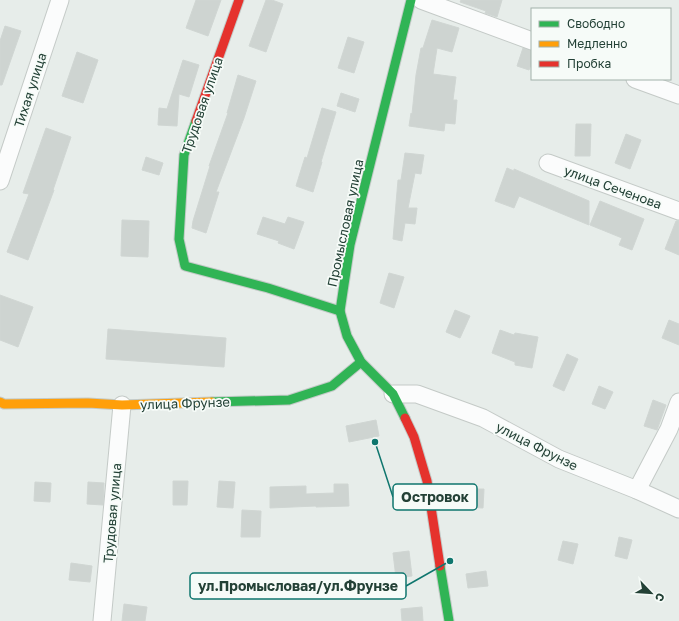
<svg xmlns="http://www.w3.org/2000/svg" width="679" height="621" viewBox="0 0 679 621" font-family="'Golos Text',sans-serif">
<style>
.building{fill:#ced4d1;stroke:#d0d6d3}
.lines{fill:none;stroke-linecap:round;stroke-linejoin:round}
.street-casing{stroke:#c4cac7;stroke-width:19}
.fast-casing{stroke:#c3cac7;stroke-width:11}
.slow-casing{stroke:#c3cac7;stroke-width:11}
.jam-casing{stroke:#c3cac7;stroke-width:11}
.street{stroke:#fbfcfc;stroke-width:17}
.fast{stroke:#30b455;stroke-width:9}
.slow{stroke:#ff9f0a;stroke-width:9}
.jam{stroke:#e5322d;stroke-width:9}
.labels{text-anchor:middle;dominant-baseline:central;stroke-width:3.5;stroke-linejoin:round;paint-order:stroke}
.street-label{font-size:13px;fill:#234136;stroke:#f6fbf8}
.leader{fill:none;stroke:#0f766e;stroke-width:1.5}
.callout-dot{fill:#0f766e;stroke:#f6fbf8;stroke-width:1.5}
.callout{fill:#f6fbf8;stroke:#0f766e;stroke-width:1.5}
.callout-label{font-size:14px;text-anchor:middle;font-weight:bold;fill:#234136}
</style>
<rect width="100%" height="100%" fill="#e7edea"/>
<g class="building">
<polygon points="196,0 221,0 208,36 186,28"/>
<polygon points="266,0 272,0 283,4 266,52 249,46"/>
<polygon points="461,0 502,0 497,17 485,13 486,11 460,2"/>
<polygon points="432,20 459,28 452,52 437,48 433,74 456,77 453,100 457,100 455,124 445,123 444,131 409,126 411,113 412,114 416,75 421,48 423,48"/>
<polygon points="5,26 21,31 2,85 0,85 0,41"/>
<polygon points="348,37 364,42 354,73 338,68"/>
<polygon points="523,48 532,51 532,62 529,70 517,66"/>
<polygon points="77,52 98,60 83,103 62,96"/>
<polygon points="183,60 199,65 189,97 179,94 177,126 158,125 159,108 167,109"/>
<polygon points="238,75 256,81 244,118 216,192 219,192 206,233 192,228 193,221 210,166 209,166 228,113 227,113"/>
<polygon points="341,93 359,99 355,112 337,106"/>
<polygon points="322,108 336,112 321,162 322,162 313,192 296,186 305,157 307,158"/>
<polygon points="576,124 591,124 590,156 575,156"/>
<polygon points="46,128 71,137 53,190 54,190 28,260 7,252 29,194 23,193"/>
<polygon points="626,134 641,140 630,169 615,163"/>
<polygon points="405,153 424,155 421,174 415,173 408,208 417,208 415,224 405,223 402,241 393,239 398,180 401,180"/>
<polygon points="146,157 163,163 159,175 142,170"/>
<polygon points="507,168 514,171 514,169 589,201 589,225 519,196 514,208 495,201"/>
<polygon points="600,201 644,219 632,250 619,245 622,238 590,225"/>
<polygon points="263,217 285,224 288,217 304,222 294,249 278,243 279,241 257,234"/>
<polygon points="122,220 149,221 148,257 121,256"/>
<polygon points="676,221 679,221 679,255 665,249"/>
<polygon points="389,273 404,277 394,308 380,303"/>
<polygon points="0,295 33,307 18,347 0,340"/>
<polygon points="455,310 470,316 460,338 446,332"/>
<polygon points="669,320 679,324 679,345 662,338"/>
<polygon points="108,329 226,338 224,367 106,359"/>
<polygon points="500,330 514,335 515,333 538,337 532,368 515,365 515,362 492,353"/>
<polygon points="567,354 578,359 564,391 553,386"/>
<polygon points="599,386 613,392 605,409 592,404"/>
<polygon points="653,400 666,405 657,430 644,426"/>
<polygon points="376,420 379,436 349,442 346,426"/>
<polygon points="173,481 188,481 187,505 173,505"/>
<polygon points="219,481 235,482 233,508 217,507"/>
<polygon points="35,482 51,483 50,502 34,501"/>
<polygon points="88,482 104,483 103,505 87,504"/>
<polygon points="334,484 348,484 349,506 316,507 316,506 270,508 270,487 306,486 306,494 334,493"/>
<polygon points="459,489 484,489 483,508 458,507"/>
<polygon points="242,510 261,511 260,537 241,537"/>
<polygon points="619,537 632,540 627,559 615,556"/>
<polygon points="563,541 578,544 573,564 558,560"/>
<polygon points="409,551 412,576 396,578 393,553"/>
<polygon points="71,563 92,566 90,582 69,580"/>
<polygon points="486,571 488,586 468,588 466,574"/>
<polygon points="124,604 147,607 145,621 122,621"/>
<polygon points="422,607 423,621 402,621 401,609"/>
</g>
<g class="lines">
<g class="street-casing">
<g id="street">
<polyline points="421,0 532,41"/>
<polyline points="635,79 679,95"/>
<polyline points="548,163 679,211"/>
<polyline points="0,181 60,0"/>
<polyline points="393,394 417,394 483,418 559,459 637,490 679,509"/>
<polyline points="637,490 669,429 679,402"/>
<polyline points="102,621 122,405"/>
</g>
</g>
<g class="fast-casing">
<g id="fast">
<polyline points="196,121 184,155 179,239 185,266 268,288 340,311"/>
<polyline points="212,402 289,400 332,386 361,362"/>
<polyline points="405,418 393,394 361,362 347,336 340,311 350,245 411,0"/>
<polyline points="440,566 449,621"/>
</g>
</g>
<g class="slow-casing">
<polyline id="slow" points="0,402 4,404 88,403 122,405 212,402"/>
</g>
<g class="jam-casing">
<g id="jam">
<polyline points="196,121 239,0"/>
<polyline points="405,418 414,437 427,481 440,566"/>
</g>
</g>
<use href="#street" class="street"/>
<use href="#fast" class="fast"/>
<use href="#slow" class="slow"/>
<use href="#jam" class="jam"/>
</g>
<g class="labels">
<g class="street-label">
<text transform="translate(30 90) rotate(-72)">Тихая улица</text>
<text transform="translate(202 105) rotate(-71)">Трудовая улица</text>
<text transform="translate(613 187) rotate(20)">улица Сеченова</text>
<text transform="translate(345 223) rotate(-78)">Промысловая улица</text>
<text transform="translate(185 403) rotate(-2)">улица Фрунзе</text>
<text transform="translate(537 446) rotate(27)">улица Фрунзе</text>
<text transform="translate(112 513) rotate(-85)">Трудовая улица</text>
</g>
</g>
<path class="leader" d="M375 442L393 497M450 561L406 586"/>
<g class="callout-dot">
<circle cx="375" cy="442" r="4"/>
<circle cx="450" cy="561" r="4"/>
</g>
<g class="callout">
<rect x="393" y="484" width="84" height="26" rx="4"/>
<rect x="190" y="573" width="216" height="26" rx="4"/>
</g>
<g class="callout-label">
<text x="435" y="502">Островок</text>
<text x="298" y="591">ул.Промысловая/ул.Фрунзе</text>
</g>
<rect x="531" y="8" width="140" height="72" fill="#f6fbf8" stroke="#a2b1aa"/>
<rect x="539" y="21" width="20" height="6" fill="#30b455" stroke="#a2b1aa"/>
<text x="567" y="28" font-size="12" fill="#234136">Свободно</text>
<rect x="539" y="41" width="20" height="6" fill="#ff9f0a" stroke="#a2b1aa"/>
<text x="567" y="48" font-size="12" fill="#234136">Медленно</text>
<rect x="539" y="61" width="20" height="6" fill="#e5322d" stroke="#a2b1aa"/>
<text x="567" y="68" font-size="12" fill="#234136">Пробка</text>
<g transform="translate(651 593) rotate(115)" stroke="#f6fbf8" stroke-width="3" paint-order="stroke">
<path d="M0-3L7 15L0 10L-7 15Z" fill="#234136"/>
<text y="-6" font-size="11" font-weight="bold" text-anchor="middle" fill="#234136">С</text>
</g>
</svg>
